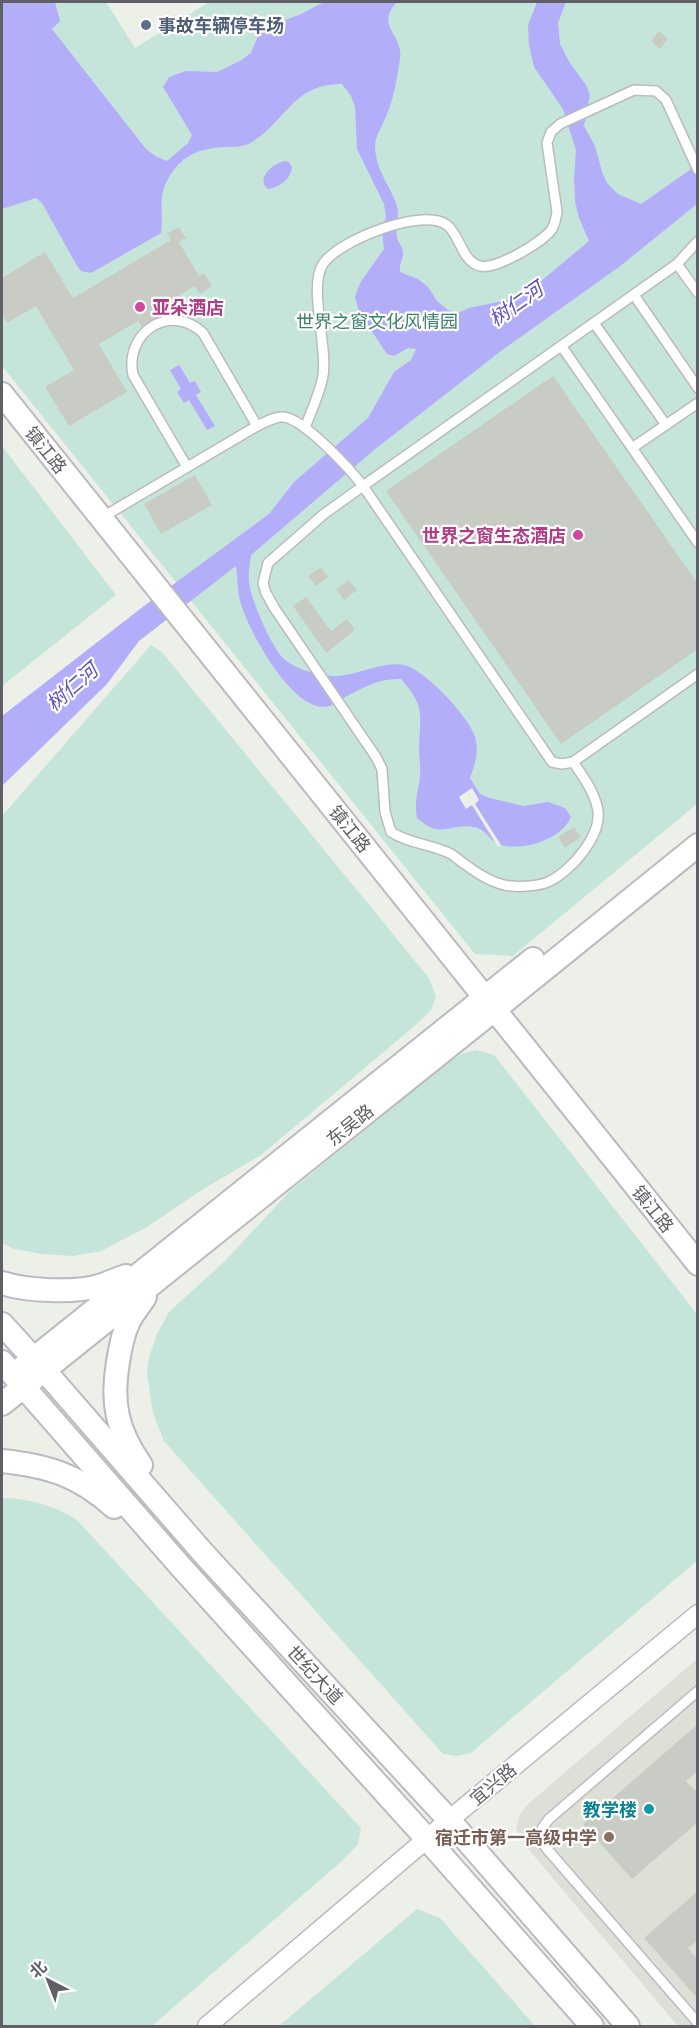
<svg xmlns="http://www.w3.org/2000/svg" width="699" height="2028" viewBox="0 0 699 2028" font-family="'Work Sans','Noto Sans SC',sans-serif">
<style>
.education{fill:#dce0d6}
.green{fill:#c6e5da}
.water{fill:#b3aef9}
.pier{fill:#ecf0e8}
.building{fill:#c9ccc4}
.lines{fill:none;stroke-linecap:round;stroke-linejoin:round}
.service-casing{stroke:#bbbac0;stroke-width:12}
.minor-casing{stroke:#bbbac0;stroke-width:21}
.tertiary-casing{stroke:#bbbac0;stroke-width:26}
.service{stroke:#fff;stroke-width:9}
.minor{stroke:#fff;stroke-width:18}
.tertiary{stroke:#fff;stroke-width:22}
.service-dot{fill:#5c6f8a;stroke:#fff;stroke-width:2}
.hotel-dot{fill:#d1479c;stroke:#fff;stroke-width:2}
.culture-dot{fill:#0f9aa8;stroke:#fff;stroke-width:2}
.education-dot{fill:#8d6e63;stroke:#fff;stroke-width:2}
.labels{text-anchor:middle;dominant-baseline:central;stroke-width:4.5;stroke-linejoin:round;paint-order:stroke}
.service-label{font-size:18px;font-weight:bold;fill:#4e5e75;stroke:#fff;text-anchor:start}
.hotel-label{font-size:18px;font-weight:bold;fill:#b23c85;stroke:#fff;text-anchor:start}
.park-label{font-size:18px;fill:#3b816a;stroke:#fff}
.street-label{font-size:18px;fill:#605f67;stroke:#fff}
.culture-label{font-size:18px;font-weight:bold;fill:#0d838f;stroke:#fff;text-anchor:end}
.education-label{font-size:18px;font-weight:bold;fill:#785e54;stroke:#fff;text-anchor:end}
.water-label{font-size:20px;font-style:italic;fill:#6051bc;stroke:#fff}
</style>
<rect width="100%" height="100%" fill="#ecf0e8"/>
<polygon class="education" points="697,1659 697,2026 678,2026 524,1844 516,1829 520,1815 527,1805"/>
<g class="green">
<polygon points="2,2 106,2 135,48 209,2 697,2 697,804 513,956 475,954 2,366"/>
<polygon points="2,446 116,595 2,686"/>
<polygon points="151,645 162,652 429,978 436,997 431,1010 417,1024 261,1155 200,1191 147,1227 101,1251 73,1256 42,1254 14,1249 2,1243 2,816"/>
<polygon points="476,1050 494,1055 697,1314 698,1560 471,1753 457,1756 443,1754 164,1441 153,1413 147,1374 149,1357 157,1334 169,1312 225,1261 289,1192 449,1061 464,1053"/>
<path d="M2 1498C27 1498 56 1506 77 1520L361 1828 358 1844 343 1860 152 2026H2Z"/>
<polygon points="417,1909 440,1918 535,2026 279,2026"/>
</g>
<g class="water">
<path d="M2 2H55L60 21 52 29 146 149 157 157 167 161 188 143 192 135 163 87 169 77 186 71 217 72 240 61 251 53 258 36 267 27H275L285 20 299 15 324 2H397C374 26 404 34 400 59 397 79 393 103 384 121 378 135 373 139 376 155 378 173 392 189 397 206 400 216 395 227 397 238 399 244 404 248 403 255 402 261 399 265 400 272L418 279 428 287 437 301 448 310 458 313 469 308 522 297 589 241 579 218 575 201 574 178 576 150 563 109 534 67 529 45 528 25 537 2H566L558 23 560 44 570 63 586 85 590 95 584 126 595 146 602 172 607 183 618 194 641 204 697 165V204L619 267 501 351 374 450 251 555C250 564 248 574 249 582 251 600 272 649 285 660 298 670 321 677 337 676 360 675 381 661 404 665 424 669 467 715 474 734 480 750 475 764 470 778L480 794 490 798 524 806 548 802 565 808 571 817C561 840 524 851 501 845 490 842 486 829 474 827 448 823 442 840 417 818 414 801 418 793 420 777 421 768 419 758 419 748 420 713 426 708 401 679 380 678 364 687 345 697 340 700 334 705 329 706 295 716 250 633 242 607 237 594 238 580 236 566L139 641 107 684 2 786V716L144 606 269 514 294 482 368 418 394 372 411 360 416 349 408 348 394 356 387 354 359 312 355 297 360 283 384 249 382 232 386 217 384 204 357 149 355 107 351 96 342 84C294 83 286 121 252 142 244 147 235 147 225 147 204 148 186 153 173 171 156 194 164 208 161 233L91 273 81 271 76 264 42 203 36 198 2 209Z"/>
<path d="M285 161 289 162 292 167C291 179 280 187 268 189 255 179 273 163 285 161Z"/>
<polygon points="179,365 190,383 195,381 201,392 196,395 215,426 207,430 189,400 184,403 177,392 181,389 170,370"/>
</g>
<polygon class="pier" points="472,788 479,800 475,804 501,845 498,847 472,805 466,809 459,797"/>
<g class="building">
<polygon points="659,31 668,39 660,49 651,41"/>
<polygon points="179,227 186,238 179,242 199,276 204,273 212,286 200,294 195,286 153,310 157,317 142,327 138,321 99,344 127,392 69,426 45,387 74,370 36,306 7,323 2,315 2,278 45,252 73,298 171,240 167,233"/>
<polygon points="553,376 698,584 698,649 561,744 386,491"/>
<polygon points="195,475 212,505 161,534 144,504"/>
<polygon points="321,567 328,577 316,586 308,576"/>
<polygon points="349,580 357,590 344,600 336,589"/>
<polygon points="306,597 331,631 347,619 355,630 326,653 293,606"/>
<polygon points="574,827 581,837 565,848 558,837"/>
<polygon points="698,1724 698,1771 686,1781 698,1794 698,1822 632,1879 583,1824"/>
<polygon points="698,1891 698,1940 688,1948 698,1960 698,1999 644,1938"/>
</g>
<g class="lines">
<g class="service-casing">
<g id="service">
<polyline points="677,264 698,241"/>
<polyline points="698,293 677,264 363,486 552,762 562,764 573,762 698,674"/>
<polyline points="634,295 698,388"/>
<polyline points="594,323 666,425"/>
<polyline points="562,347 698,543"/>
<path d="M305 428C311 411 320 393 323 376 328 346 308 287 323 264 339 240 423 207 447 225 460 235 462 262 480 266 496 270 543 242 552 229 555 224 556 218 557 212L547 143 551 132 560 124 634 90 656 91 666 100 698 170"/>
<polyline points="632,448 698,403"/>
<path d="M187 467 133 375C124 332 171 302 203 333L257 426"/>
<path d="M101 518 257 426C266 422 275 416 284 417 305 420 350 469 363 486L324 514 268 563 263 583 266 593 275 609 376 757 382 769 385 812 391 832C409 844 432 844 451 854 456 857 461 862 466 865 478 874 496 885 511 886 521 887 539 886 548 882 571 872 605 833 597 806 593 790 582 775 573 762"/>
<path d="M698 1691 549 1819C539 1831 537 1836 547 1849L698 2023"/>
</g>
</g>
<g class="minor-casing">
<polyline id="minor" points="207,2026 449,1820 698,1614"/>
</g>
<g class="tertiary-casing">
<g id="tertiary">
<polyline points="2,394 698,1264"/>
<path d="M2 1283C27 1291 73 1293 99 1286 108 1283 117 1279 126 1276"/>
<polyline points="2,1324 44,1370 204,1554 449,1820 628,2026"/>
<polyline points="2,1362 182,1568 427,1839 592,2026"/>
<polyline points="22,1368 533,959"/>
<polyline points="2,1404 494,1010 698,845"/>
<path d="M2 1461C49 1466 78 1475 114 1507"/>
<path d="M141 1465C117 1431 111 1403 118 1362 120 1349 123 1333 129 1321 133 1313 140 1305 145 1297"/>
</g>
</g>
<use href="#service" class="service"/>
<use href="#minor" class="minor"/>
<use href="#tertiary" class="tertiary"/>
</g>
<circle class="service-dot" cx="146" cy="25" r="6"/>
<g class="hotel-dot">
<circle cx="140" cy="307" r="6"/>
<circle cx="578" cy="535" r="6"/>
</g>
<circle class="culture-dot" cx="649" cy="1809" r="6"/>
<circle class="education-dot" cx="609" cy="1837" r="6"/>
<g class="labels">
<g class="service-label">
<text x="158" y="25">事故车辆停车场</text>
</g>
<g class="hotel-label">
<text x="152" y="307">亚朵酒店</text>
<text x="566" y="535" text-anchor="end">世界之窗生态酒店</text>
</g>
<g class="park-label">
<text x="377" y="321">世界之窗文化风情园</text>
</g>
<g class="street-label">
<text transform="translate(46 450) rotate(51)">镇江路</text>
<text transform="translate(350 829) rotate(51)">镇江路</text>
<text transform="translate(350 1125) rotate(-39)">东吴路</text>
<text transform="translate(653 1209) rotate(51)">镇江路</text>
<text transform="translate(315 1675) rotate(47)">世纪大道</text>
<text transform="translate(493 1784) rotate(-40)">宜兴路</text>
</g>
<g class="culture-label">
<text x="637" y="1809">教学楼</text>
</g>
<g class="education-label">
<text x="597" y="1837">宿迁市第一高级中学</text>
</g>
<g class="water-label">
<text transform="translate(516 304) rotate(-35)">树仁河</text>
<text transform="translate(72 687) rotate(-41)">树仁河</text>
</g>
</g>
<rect width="699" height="2028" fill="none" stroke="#605f67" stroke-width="6"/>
<g transform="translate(48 1980) rotate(318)" stroke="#ffffff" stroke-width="4.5" paint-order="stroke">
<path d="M0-4.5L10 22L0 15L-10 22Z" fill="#605f67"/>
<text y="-9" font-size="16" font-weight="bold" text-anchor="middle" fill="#605f67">北</text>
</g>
</svg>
